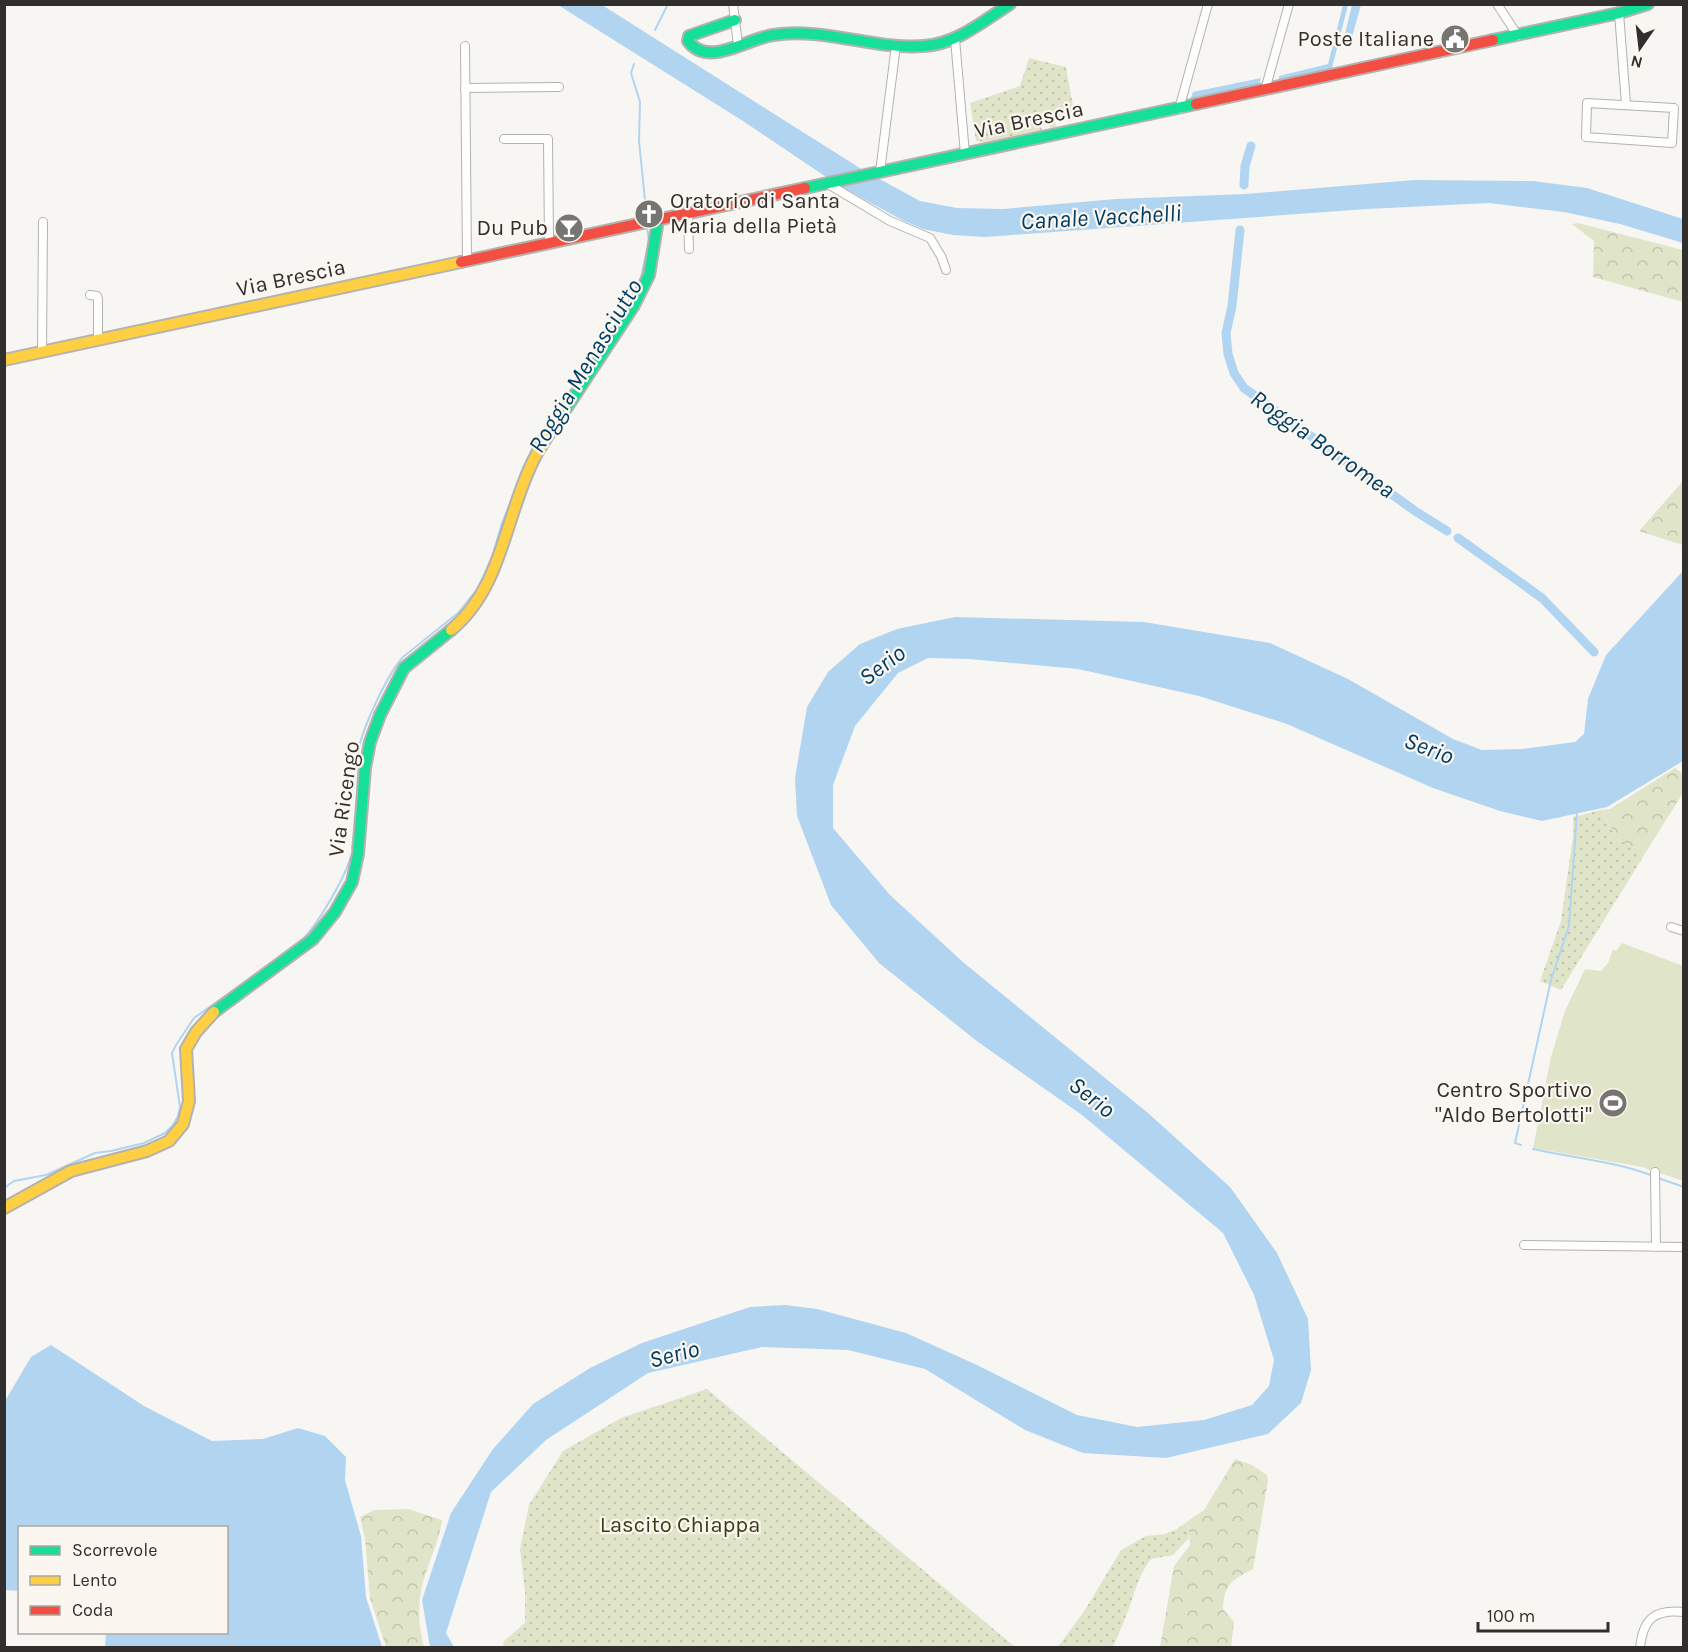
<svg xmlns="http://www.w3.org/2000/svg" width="1688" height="1652" viewBox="0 0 1688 1652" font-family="Karla,sans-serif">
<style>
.grass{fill:url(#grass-dots)}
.forest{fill:url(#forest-crowns)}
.pitch{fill:#e0e5c9}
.water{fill:#b1d4f1}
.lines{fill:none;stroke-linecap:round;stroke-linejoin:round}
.stream{stroke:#b1d4f1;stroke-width:2}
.canal{stroke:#b1d4f1;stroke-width:9}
.street-casing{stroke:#b4b2af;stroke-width:10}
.fast-casing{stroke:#b4b2af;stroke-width:14}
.slow-casing{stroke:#b4b2af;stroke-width:14}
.jam-casing{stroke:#b4b2af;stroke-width:14}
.street{stroke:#fefefd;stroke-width:8}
.fast{stroke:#16e098;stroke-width:10}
.slow{stroke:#ffcf43;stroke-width:10}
.jam{stroke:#f24e42;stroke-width:10}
.labels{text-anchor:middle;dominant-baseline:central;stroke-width:4.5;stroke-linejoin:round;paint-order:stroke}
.poi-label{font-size:22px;fill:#312f2d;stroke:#fbf7f0;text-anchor:end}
.street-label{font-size:22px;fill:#312f2d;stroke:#fbf7f0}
.park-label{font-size:22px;fill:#363d0f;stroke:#fbf7f0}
.water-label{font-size:24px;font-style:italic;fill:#003d65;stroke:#fbf7f0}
</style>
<defs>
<pattern id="grass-dots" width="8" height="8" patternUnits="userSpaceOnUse" patternTransform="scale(1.5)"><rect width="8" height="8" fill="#e0e5c9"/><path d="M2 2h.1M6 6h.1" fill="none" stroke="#c1c5ad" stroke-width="1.8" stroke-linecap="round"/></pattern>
<pattern id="forest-crowns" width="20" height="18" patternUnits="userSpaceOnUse" patternTransform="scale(1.5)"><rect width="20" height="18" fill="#e0e5c9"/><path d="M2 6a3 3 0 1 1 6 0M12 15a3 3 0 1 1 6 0" fill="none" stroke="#c1c5ad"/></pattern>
</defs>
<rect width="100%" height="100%" fill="#f8f6f3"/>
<g class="grass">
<polygon points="1029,58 1066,67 1075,117 1055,121 1056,127 1050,128 1049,124 1041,125 1042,130 984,142 976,141 970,103 1020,86"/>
<polygon points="1601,810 1618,840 1646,852 1561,990 1540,981 1561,921 1573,836 1573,817"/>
<polygon points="707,1389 1015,1647 504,1647 503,1642 525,1623 525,1593 520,1549 529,1505 563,1451 621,1418"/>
<path d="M1188 1521 1189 1538 1173 1555 1151 1559C1137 1577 1134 1596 1126 1616 1122 1627 1117 1637 1113 1647L1057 1648 1085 1610 1121 1550 1146 1536 1165 1534 1177 1529Z"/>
</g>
<g class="forest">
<polygon points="1578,223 1683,250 1683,302 1593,277 1594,241 1572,224"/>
<polygon points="1683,481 1683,545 1639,531"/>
<polygon points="1675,768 1683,774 1683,793 1646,852 1618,840 1601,810 1610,809"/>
<path d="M1235 1459 1252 1465 1267 1475 1268 1481 1253 1569C1232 1580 1224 1584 1223 1609L1234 1622 1231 1647H1160L1174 1566 1190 1545 1188 1521 1204 1510Z"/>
<path d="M408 1509 442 1520C439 1544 427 1564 422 1587 417 1607 419 1628 424 1647H386L370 1598 365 1539 360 1517 374 1510Z"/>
</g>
<polygon class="pitch" points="1622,943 1683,966 1683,1181 1642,1167 1533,1148 1551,1057 1565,1011 1585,969 1601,971 1608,963 1613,949 1616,951"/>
<g class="water">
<polygon points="558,5 602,5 863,170 920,201 957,208 1003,209 1116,199 1245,194 1414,180 1533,181 1587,188 1683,219 1683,243 1620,224 1564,212 1489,203 1367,209 985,237 953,235 923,229 902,220 838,185 743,121"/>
<polygon points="1343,5 1348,5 1332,68 1279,81 1279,76 1328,64"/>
<polygon points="1352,5 1361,5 1350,44 1342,46"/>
<polygon points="1261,78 1259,85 1190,100 1193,92"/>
<polygon points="1683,571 1683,761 1607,807 1542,821 1500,811 1433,788 1287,724 1199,696 1078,669 969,659 928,658 898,673 855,726 833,785 833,828 890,895 964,963 1148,1113 1230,1187 1277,1253 1308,1319 1311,1370 1301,1403 1268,1434 1166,1458 1083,1453 1025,1430 925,1369 848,1350 762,1347 648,1373 546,1440 491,1492 446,1633 454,1647 430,1647 422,1600 451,1513 493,1449 533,1404 590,1368 642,1343 750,1307 785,1305 817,1309 906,1333 977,1365 1077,1415 1137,1427 1204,1420 1252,1405 1269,1386 1274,1360 1254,1295 1223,1233 1082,1115 978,1042 879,963 831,905 797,816 795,778 807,707 828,672 860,644 897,629 955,617 1144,622 1270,643 1348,679 1453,739 1482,750 1522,749 1575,742 1584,734 1588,699 1606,655"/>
<polygon points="51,1345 144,1406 212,1441 263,1439 298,1428 325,1436 346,1457 345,1480 361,1536 366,1597 382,1647 105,1647 106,1633 226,1632 226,1528 20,1528 19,1591 5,1590 5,1401 31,1357"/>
</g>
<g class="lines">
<g class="stream">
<polyline points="655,30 668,4"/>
<polyline points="634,64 631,73 640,102 639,141 645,200"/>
<polyline points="640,282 649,241 647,228"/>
<path d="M352 848 356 819 359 747C365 723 387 675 403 657L458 613 478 588 492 557 502 523 534 444 631 300"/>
<path d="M298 944C316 928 344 880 351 856"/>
<polyline points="1521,1145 1515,1143 1551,980 1569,926 1577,812"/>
<path d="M1533 1149C1573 1158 1614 1161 1653 1176"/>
<polyline points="1658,1178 1684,1187"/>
<polyline points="4,1188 14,1181 46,1175 95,1153 111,1151 144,1143 165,1133 173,1125 178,1116 180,1107 172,1053 176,1045 194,1018 286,953"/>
</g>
<g class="canal">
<polyline points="1244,185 1245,166 1251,146"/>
<polyline points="1240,230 1232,306 1226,333 1228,354 1234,373 1244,388 1415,511 1447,531"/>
<polyline points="1458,538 1542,598 1594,652"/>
</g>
<g class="street-casing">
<g id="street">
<polyline points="733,4 738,45"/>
<polyline points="1497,4 1518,36"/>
<polyline points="1619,13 1626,104"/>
<polyline points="955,39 965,154"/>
<polyline points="465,46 467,260"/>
<polyline points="465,88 559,87"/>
<polyline points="1265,90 1289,4"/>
<polygon points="1587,103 1674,108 1672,143 1586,137"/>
<polyline points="1179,109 1208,4"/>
<polyline points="504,139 548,139 549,243"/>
<polyline points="880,172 896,45"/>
<polyline points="828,184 890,221 930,238 941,256 946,270"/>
<polyline points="688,214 689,249"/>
<polyline points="90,295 97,296 98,299 98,340"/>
<polyline points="42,352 43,222"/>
<polyline points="1671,927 1684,931"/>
<polyline points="1655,1172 1656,1247"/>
<polyline points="1524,1245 1684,1247"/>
<path d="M1640 1648C1643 1619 1654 1609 1684 1612"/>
</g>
</g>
<g class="fast-casing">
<g id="fast">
<path d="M735 20 689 36 688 41C708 68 746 39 773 35 824 27 874 50 924 46 957 44 983 21 1010 4"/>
<polyline points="1493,40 1619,13 1648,4"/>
<polyline points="805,188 1196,104"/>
<polyline points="560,418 633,307 649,275 658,220"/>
<polyline points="214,1012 313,939 335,912 352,882 358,854 365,768 370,742 380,715 404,668 451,630"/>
</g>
</g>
<g class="slow-casing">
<g id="slow">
<polyline points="4,360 461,262"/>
<path d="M451 630C502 588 505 517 533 461 540 446 551 432 560 418"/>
<polyline points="4,1208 71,1171 147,1151 169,1141 183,1124 189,1101 186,1049 196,1032 214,1012"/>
</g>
</g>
<g class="jam-casing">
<g id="jam">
<polyline points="1196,104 1493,40"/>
<polyline points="461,262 805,188"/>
</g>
</g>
<use href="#street" class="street"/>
<use href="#fast" class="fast"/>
<use href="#slow" class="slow"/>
<use href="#jam" class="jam"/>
</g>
<defs>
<g id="civic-disc" transform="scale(1.5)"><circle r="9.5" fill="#777572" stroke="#fbf7f0"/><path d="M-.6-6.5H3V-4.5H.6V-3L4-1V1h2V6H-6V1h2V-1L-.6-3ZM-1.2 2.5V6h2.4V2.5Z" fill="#fff"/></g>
<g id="church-disc" transform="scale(1.5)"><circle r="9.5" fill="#777572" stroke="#fbf7f0"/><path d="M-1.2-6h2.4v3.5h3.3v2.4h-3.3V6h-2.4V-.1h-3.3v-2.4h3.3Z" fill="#fff"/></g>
<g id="bar-disc" transform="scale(1.5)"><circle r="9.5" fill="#777572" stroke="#fbf7f0"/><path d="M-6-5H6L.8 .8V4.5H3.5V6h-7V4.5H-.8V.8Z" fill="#fff"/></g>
<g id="stadium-disc" transform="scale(1.5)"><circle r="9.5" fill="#777572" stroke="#fbf7f0"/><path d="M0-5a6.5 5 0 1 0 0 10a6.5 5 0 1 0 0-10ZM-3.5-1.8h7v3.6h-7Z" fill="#fff"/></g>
</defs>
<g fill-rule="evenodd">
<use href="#civic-disc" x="1455" y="39"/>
<use href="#church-disc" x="649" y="214"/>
<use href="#bar-disc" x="569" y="228"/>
<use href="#stadium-disc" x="1613" y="1103"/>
</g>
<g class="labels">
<g class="poi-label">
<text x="1434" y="39">Poste Italiane</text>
<text x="670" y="201" text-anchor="start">Oratorio di Santa<tspan x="670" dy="25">Maria della Pietà</tspan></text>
<text x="548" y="228">Du Pub</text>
<text x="1592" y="1090">Centro Sportivo<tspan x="1592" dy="25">"Aldo Bertolotti"</tspan></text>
</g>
<g class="street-label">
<text transform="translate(1029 120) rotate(-12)">Via Brescia</text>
<text transform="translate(291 278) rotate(-12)">Via Brescia</text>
<text transform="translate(344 799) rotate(-82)">Via Ricengo</text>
</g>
<g class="park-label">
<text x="680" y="1525">Lascito Chiappa</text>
</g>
<g class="water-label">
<text transform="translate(1101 217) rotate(-3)">Canale Vacchelli</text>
<text transform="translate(585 366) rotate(-59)">Roggia Menasciutto</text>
<text transform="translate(1323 444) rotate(35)">Roggia Borromea</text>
<text transform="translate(882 665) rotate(-37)">Serio</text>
<text transform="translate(1429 748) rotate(21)">Serio</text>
<text transform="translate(1092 1097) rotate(38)">Serio</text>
<text transform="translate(674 1354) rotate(-14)">Serio</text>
</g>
</g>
<rect width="1688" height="1652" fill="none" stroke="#312f2d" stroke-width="12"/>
<rect x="18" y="1526" width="210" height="108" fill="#fbf7f0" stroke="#aaa7a2" stroke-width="1.5"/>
<rect x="30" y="1546" width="30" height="9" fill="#16e098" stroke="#aaa7a2" stroke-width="1.5"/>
<text x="72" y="1556" font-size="18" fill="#312f2d">Scorrevole</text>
<rect x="30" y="1576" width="30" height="9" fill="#ffcf43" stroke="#aaa7a2" stroke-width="1.5"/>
<text x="72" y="1586" font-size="18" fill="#312f2d">Lento</text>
<rect x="30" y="1606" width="30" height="9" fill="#f24e42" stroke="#aaa7a2" stroke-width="1.5"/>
<text x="72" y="1616" font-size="18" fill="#312f2d">Coda</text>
<g transform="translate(1640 48) rotate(194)" stroke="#fbf7f0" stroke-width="4.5" paint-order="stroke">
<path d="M0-4.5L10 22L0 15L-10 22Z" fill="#312f2d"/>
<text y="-9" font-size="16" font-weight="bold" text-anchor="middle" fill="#312f2d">N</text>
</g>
<path d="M1478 1622v9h130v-9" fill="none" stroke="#312f2d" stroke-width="3"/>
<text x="1487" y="1622" font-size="18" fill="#312f2d" stroke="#fbf7f0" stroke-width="4.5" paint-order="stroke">100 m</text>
</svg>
